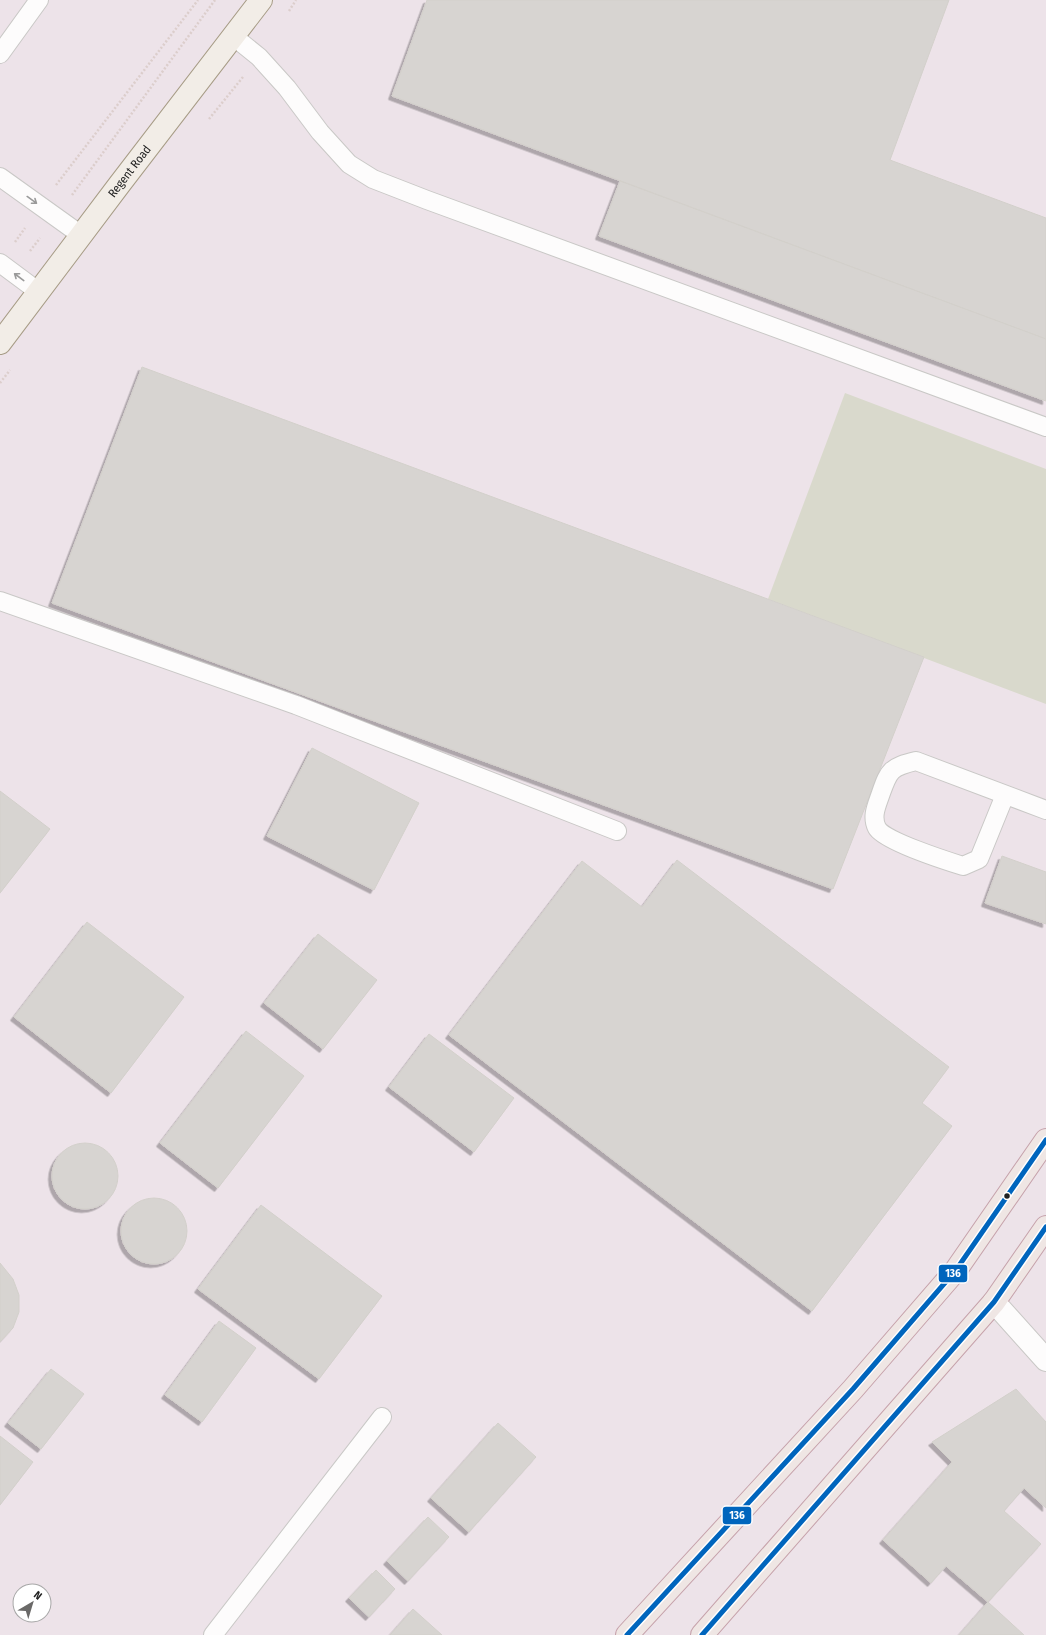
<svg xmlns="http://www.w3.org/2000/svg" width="1046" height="1635" viewBox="0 0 1046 1635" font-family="'Fira Sans Condensed',sans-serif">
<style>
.industrial{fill:#ede3e9;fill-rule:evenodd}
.construction{fill:#d9d9cc}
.building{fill:#d7d4d1;stroke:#d3d0cb;filter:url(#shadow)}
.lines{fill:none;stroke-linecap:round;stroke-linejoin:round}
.service-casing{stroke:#c9c8c6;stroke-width:20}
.minor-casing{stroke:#c9c8c6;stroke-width:24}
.primary-casing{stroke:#a79c86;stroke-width:24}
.trunk-casing{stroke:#c6a2ab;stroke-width:24}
.path{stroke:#dccecc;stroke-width:2.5;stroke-dasharray:2 2;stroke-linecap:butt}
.service{stroke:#fdfcfc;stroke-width:18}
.minor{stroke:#fdfcfc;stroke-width:22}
.primary{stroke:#f2ede7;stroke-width:22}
.trunk{stroke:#efe6e4;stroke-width:22}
.bus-1-casing{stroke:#fff;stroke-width:8}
.bus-1{stroke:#0065bd;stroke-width:5}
.oneway{stroke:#9a9a9a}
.bus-dot{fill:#222;stroke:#fff;stroke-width:1.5}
.labels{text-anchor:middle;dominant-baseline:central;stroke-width:3.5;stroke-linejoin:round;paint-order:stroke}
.street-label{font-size:12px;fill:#222;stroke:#fff}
.line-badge{stroke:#fff;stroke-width:1.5}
.badge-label{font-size:11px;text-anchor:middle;font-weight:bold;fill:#fff}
</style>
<defs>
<filter id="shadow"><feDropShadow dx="-3.5" dy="3.5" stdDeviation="0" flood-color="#0004"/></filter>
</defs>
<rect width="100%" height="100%" fill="#f0eeea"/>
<path class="industrial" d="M0 0H1046V1635H0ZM20 1591H44V1615H20Z"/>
<polygon class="construction" points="845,393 1046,469 1046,704 768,599"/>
<g class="building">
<polygon points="427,0 949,0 890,160 1046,218 1046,339 392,96"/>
<polygon points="620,181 1046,339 1046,401 599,236"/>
<polygon points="142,367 924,657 833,889 52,603"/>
<polygon points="312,748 419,803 374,890 267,836"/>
<polygon points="0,791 50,829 0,893"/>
<polygon points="1002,856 1046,872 1046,924 985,903"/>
<polygon points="677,860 949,1067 922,1103 952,1126 812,1311 449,1035 582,861 642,907"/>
<polygon points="87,922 184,997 111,1093 14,1017"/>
<polygon points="318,934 377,980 323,1049 264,1003"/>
<polygon points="246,1031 304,1076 218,1188 160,1143"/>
<polygon points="429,1034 514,1098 474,1152 389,1087"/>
<circle cx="85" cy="1176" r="33"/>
<circle cx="154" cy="1231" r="33"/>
<polygon points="261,1205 382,1296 319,1379 198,1289"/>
<polygon points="0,1263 13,1279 19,1295 19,1312 13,1328 0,1342"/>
<polygon points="219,1321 256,1348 202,1422 165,1395"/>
<polygon points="51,1369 84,1394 41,1449 8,1423"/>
<polygon points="1016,1389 1046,1422 1046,1508 1024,1488 1004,1511 1041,1544 988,1602 946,1566 931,1583 883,1540 952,1462 932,1442"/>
<polygon points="498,1423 536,1457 469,1532 431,1498"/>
<polygon points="0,1436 33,1462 0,1505"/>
<polygon points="428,1517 449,1537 408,1581 387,1561"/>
<polygon points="376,1570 395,1589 369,1617 349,1598"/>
<polygon points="988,1602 1024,1635 959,1635"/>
<polygon points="413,1609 442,1635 390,1635"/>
</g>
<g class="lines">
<g class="service-casing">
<g id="service">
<polyline points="233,36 259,57 287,88 320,132 349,164 373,179 427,200 1046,427"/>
<polyline points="0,54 39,0"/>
<polyline points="0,177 81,235"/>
<polyline points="0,263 39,292"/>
<polyline points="0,601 296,705 617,831"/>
<path d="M1005 795 979 859 963 866C947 861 884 841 877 828 871 816 877 805 881 793 889 770 891 767 916 761L1046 810"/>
<polyline points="213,1635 382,1417"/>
</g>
</g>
<g class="minor-casing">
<polyline id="minor" points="994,1302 1046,1360"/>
</g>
<g class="primary-casing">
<g id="primary">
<path id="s1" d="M0 343 119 185 261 0"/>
</g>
</g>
<g class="trunk-casing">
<g id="trunk">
<polyline points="627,1635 853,1389 956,1270 1046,1140"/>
<polyline points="702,1635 994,1302 1046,1227"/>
</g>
</g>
<g class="path">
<polyline points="289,11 296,0"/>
<polyline points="209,119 243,77"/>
<polyline points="56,185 198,0"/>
<polyline points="72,195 215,0"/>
<polyline points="15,242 25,228"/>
<polyline points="30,251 40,238"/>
<polyline points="0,383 10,370"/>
</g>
<use href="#service" class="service"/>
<use href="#minor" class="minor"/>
<use href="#primary" class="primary"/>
<use href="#trunk" class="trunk"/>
<g class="bus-1-casing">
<g id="bus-1">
<polyline points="627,1635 853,1389 956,1270 1046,1140"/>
<polyline points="702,1635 994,1302 1046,1227"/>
</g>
</g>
<use href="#bus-1" class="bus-1"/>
</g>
<defs><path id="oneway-shaft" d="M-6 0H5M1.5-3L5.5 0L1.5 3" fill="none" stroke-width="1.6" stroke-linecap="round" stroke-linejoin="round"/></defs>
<g class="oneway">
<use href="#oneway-shaft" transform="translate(32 200) rotate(36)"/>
<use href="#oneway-shaft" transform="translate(19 277) rotate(-143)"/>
</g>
<circle class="bus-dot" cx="1007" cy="1196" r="3.5"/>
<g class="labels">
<g class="street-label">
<text stroke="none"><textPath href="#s1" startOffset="215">Regent Road</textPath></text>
</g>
</g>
<g class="line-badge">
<rect x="938" y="1264" width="30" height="19" rx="4" fill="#0065bd"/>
<rect x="722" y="1506" width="30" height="19" rx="4" fill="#0065bd"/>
</g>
<g class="badge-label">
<text x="953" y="1277">136</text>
<text x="737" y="1519">136</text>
</g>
<g transform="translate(32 1603) rotate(38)"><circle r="19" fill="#ffffff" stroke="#a7a7a7"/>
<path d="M0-3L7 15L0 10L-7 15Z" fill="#6a6968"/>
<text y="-6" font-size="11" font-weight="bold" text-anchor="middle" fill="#222222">N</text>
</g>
</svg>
